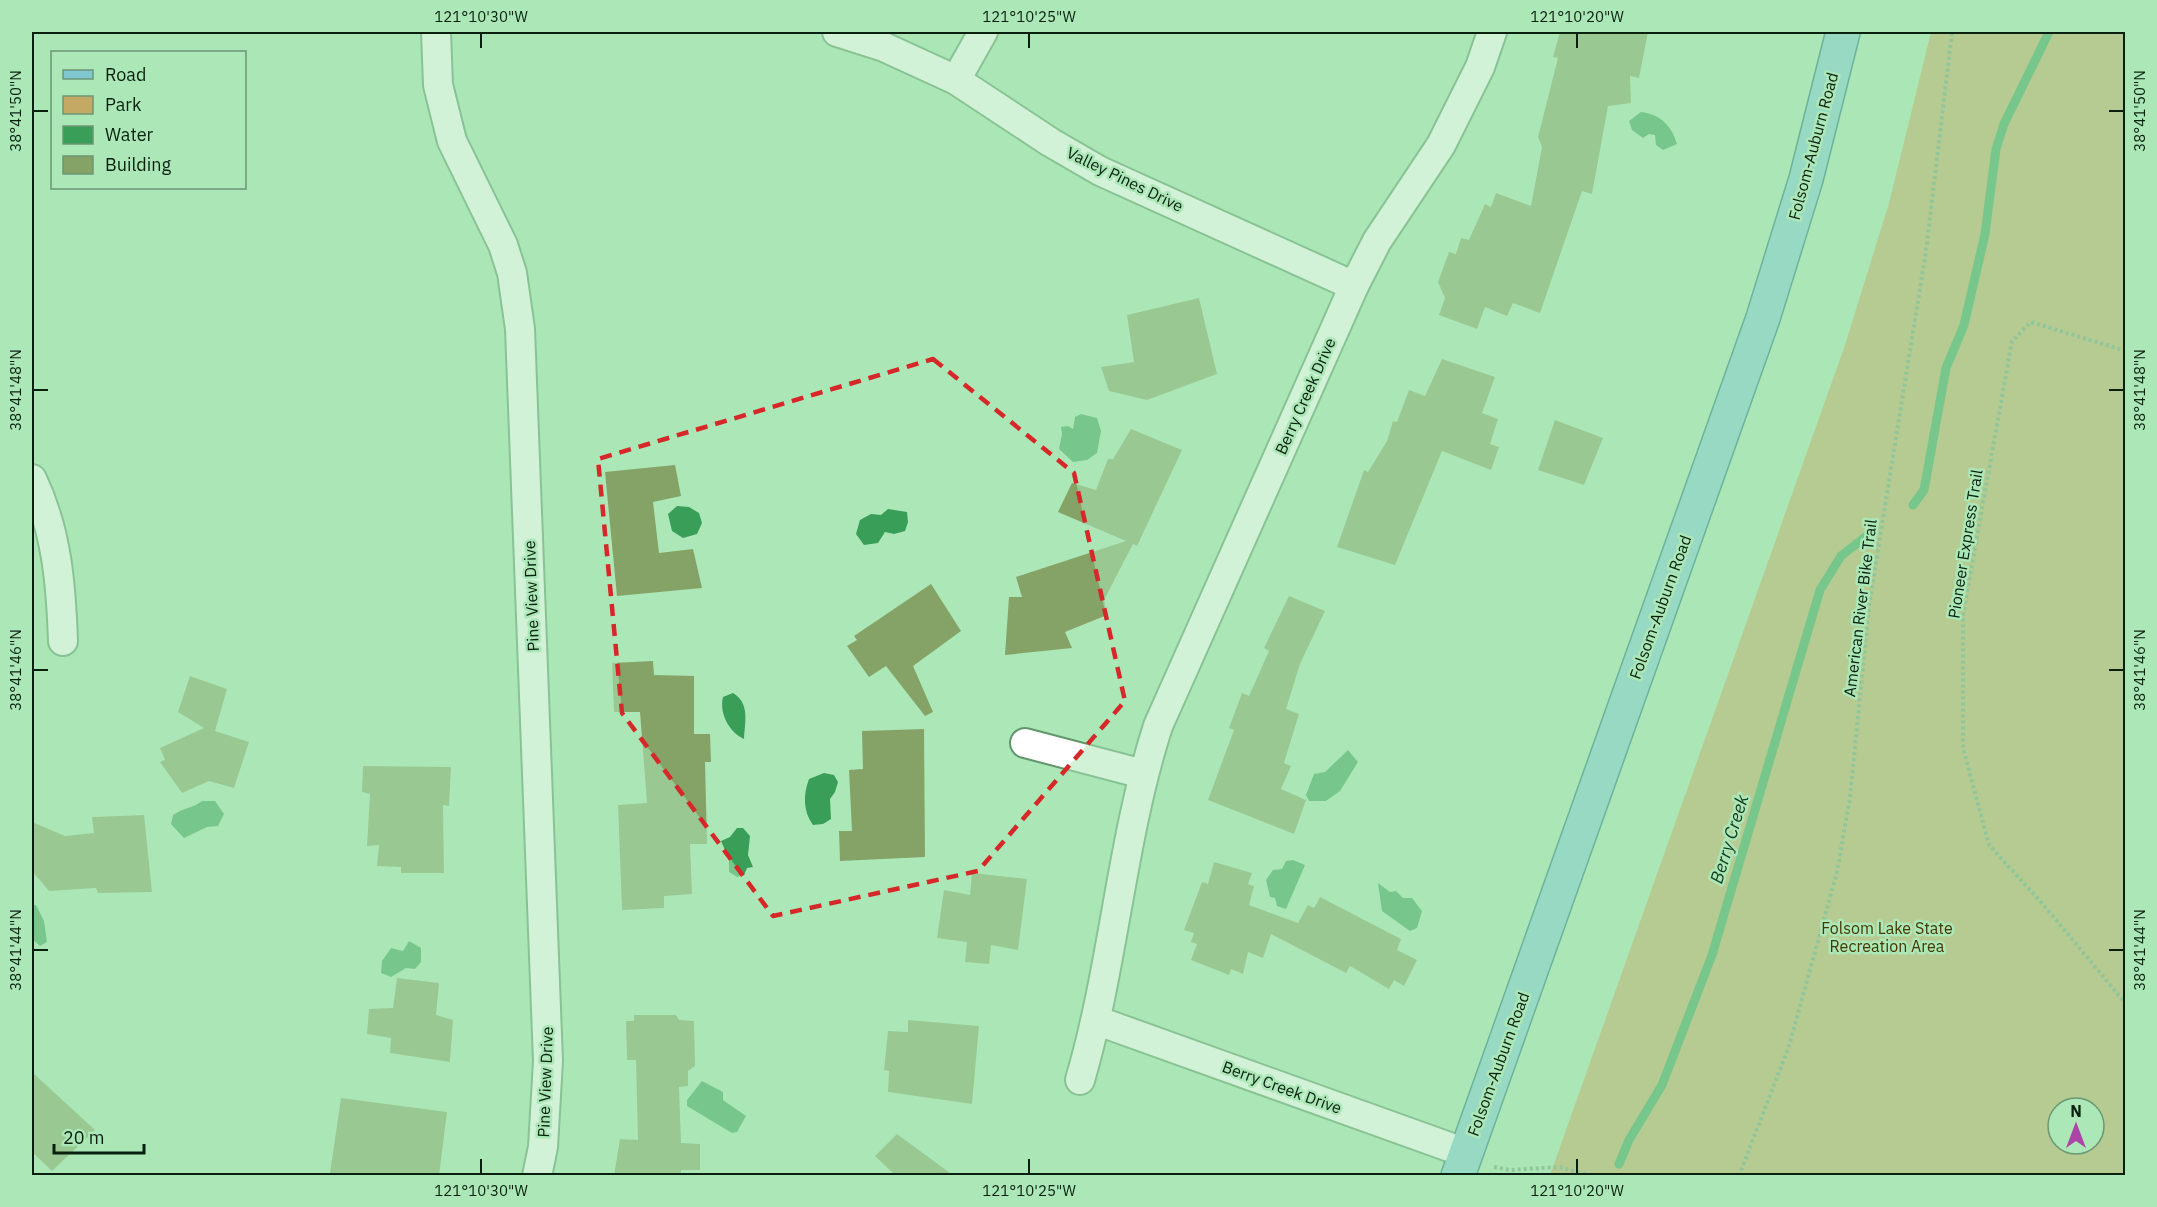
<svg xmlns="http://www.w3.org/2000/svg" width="2157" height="1207" viewBox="0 0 2157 1207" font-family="'IBM Plex Sans',sans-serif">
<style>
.green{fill:#c3a964;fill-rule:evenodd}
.water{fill:#399e57}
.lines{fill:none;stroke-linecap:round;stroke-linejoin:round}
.stream{stroke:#399e57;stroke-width:9}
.building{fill:#85a367}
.minor-casing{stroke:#5f976b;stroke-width:32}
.primary-casing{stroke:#1d747a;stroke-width:36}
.path{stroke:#6f9d78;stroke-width:4;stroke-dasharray:3 3;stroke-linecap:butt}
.minor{stroke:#fff;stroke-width:28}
.primary{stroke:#7ec7d1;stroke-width:33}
.marked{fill:none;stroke:#d62828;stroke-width:4.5;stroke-dasharray:12 8;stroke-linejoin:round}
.ticks{fill:none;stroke:#09200f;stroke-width:2}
.labels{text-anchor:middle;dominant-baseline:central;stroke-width:5;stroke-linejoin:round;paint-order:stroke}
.street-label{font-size:16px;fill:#09200f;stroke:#ace7b7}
.park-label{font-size:16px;fill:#473702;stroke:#ace7b7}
.water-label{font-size:18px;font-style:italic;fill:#133c1e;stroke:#ace7b7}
.neatline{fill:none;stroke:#09200f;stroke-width:2}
.ticks-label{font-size:15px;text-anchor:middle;fill:#09200f}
</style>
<rect width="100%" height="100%" fill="#ace7b7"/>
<path class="green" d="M1931 32H2125V1175H1550L1845 345 1889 203ZM2058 1108H2094V1144H2058Z"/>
<g class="water">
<path d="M1641 112C1660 114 1672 126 1677 144L1663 150 1656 145 1655 135 1649 134 1643 138 1632 130 1629 121Z"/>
<polygon points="1081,414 1097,418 1101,431 1097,453 1087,460 1073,462 1059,449 1062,434 1061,427 1068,426 1073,429 1075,417"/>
<polygon points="677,506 689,507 699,513 702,523 697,534 683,538 672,531 668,514"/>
<polygon points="888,509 907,512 908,522 905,531 894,534 885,532 878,543 864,545 856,534 860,520 871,514 881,515"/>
<path d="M733 693C750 703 745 722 744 739 729 732 719 713 723 697Z"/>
<polygon points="1348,750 1358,762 1340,791 1326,801 1309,801 1306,795 1314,774 1325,772"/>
<path d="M824 773 834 775 838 782 835 792 830 799 831 819 823 824 813 825C803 811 803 795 809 779Z"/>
<path d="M202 801H215L224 814 218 826 207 827 184 838 171 824 173 815C183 808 193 808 202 801Z"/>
<polygon points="737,828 743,828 750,836 748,855 753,867 747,868 744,875 737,877 729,872 729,859 721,841 730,837"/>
<polygon points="1293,860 1305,865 1286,909 1277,906 1275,898 1270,897 1266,880 1273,870 1282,869 1286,861"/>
<polygon points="1378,883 1390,892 1396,891 1403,898 1412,898 1422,911 1417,928 1410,931 1382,911"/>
<polygon points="36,905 44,921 47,942 40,946 32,939 32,906"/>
<polygon points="409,941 421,948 421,962 415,969 406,968 391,977 381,973 382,961 391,948 403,951"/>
<polygon points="702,1081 723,1092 723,1100 746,1116 737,1132 732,1133 687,1106 687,1100"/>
</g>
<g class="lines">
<g class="stream">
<polyline points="1913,505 1924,490 1946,368 1964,325 1985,234 1996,149 2004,124 2049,32"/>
<polyline points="1619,1164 1629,1140 1662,1085 1712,955 1820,590 1841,556 1873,531"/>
</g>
</g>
<g class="building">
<polygon points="1560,32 1648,32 1639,78 1630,76 1631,103 1608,106 1592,194 1582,191 1540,313 1513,303 1507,316 1485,307 1477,329 1439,315 1445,298 1438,282 1449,252 1456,254 1461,238 1469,240 1485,204 1491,207 1496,193 1531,206 1542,147 1538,137 1558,58 1553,57"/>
<polygon points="1199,298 1217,374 1147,400 1109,391 1101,367 1134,362 1127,315"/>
<polygon points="1442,359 1495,377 1482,413 1498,419 1490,444 1499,447 1491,470 1442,451 1395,565 1337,547 1364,470 1368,472 1387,441 1393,421 1397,422 1409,390 1425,396"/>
<polygon points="1555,420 1603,438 1584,485 1538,470"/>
<polygon points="1131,429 1182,450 1137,546 1133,544 1104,600 1107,615 1065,632 1072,648 1005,655 1009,597 1022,597 1016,577 1126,541 1058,512 1072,483 1096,490 1108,459 1113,459"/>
<polygon points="675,465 681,496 653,502 659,553 693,549 702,588 617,596 605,472"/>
<polygon points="931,584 961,631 913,666 933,712 925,716 886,666 869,677 847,646 857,640 854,636"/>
<polygon points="1289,596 1325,611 1300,664 1286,709 1299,714 1284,763 1291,766 1281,789 1306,800 1294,834 1208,800 1234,730 1229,728 1242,693 1249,696 1269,651 1264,648"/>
<polygon points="653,661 654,675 694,676 694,734 710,734 711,762 705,762 707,844 690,844 692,894 664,896 664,908 622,910 618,805 647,803 640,712 614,712 612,663"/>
<polygon points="190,676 227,689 215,731 249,742 234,788 209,781 182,793 160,762 165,760 160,748 204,728 178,712"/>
<polygon points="924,729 925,857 840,861 839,831 852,831 849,770 863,769 862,731"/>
<polygon points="363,766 451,767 449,806 443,805 444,873 401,873 401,867 377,866 379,845 367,846 370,794 362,792"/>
<polygon points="144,815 152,892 98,893 96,888 49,891 32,871 32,822 65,836 94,833 92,817"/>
<polygon points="1214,862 1252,873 1248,884 1254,886 1249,905 1298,923 1308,905 1314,908 1320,897 1401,939 1397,950 1417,960 1404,986 1394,980 1389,989 1350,966 1346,973 1271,934 1263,958 1248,952 1243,974 1231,969 1229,975 1191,960 1197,944 1191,942 1194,933 1184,930 1202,882 1208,884"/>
<polygon points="972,873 1027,879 1018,950 991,945 989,964 965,962 967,942 937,938 944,890 970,895"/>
<polygon points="397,978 439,983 436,1015 453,1020 450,1062 390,1053 391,1038 367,1034 369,1009 393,1008"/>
<polygon points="634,1015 676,1015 679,1020 694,1021 695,1066 688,1071 688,1086 679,1087 681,1143 700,1144 700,1170 681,1170 681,1176 614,1176 620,1139 638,1140 636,1060 627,1060 626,1021 634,1021"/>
<polygon points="908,1020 979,1026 972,1104 888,1092 889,1071 884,1070 888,1031 908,1032"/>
<polygon points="32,1072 95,1130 52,1171 32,1152"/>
<polygon points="341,1098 447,1112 439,1176 346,1176 330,1173"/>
<polygon points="897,1134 954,1176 896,1176 875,1156"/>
</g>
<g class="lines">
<g class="minor-casing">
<g id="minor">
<polyline points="436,32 438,85 452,141 503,245 512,273 520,329 548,1061 543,1147 537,1176"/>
<polyline points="837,32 884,47 956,80 1050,142 1100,171 1354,286"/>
<polyline points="956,80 983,32"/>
<path d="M32 479C57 531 61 585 63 641"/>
<polyline points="1025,743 1143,774"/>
<polyline points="1098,1021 1466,1153"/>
<path d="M1080 1080C1114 964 1121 841 1158 726L1354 286 1377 241 1441 145 1480 67 1492 32"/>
</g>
</g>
<g class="primary-casing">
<polyline id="primary" points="1458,1176 1763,318 1806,179 1843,32"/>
</g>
<g class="path">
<polyline points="2126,351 2031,322 2012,341 1963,615 1963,748 1989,845 2041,902 2126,1004"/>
<polyline points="1494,1167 1510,1170 1559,1167 1592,1176"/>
<polyline points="1739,1176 1789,1046 1837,872 1850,797 1869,606 1926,251 1952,32"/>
<polyline points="2121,1176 2126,1171"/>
</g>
<use href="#minor" class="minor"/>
<use href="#primary" class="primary"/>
</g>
<path d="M0 0H2157V1207H0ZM933 359 1074 473 1125 701 978 871 773 916 622 713 598 459Z" fill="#ace7b7" fill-opacity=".55" fill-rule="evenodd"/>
<path class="marked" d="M933 359 1074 473 1125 701 978 871 773 916 622 713 598 459Z"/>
<path class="ticks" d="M481 33V48M1029 33V48M1577 33V48M33 111H48M2109 111H2124M33 390H48M2109 390H2124M33 670H48M2109 670H2124M33 950H48M2109 950H2124M481 1159V1174M1029 1159V1174M1577 1159V1174"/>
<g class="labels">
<g class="street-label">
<text transform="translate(1813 146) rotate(-75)">Folsom-Auburn Road</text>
<text transform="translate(1125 179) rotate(26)">Valley Pines Drive</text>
<text transform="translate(1305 396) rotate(-66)">Berry Creek Drive</text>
<text transform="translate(1965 544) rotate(-81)">Pioneer Express Trail</text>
<text transform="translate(531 596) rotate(-92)">Pine View Drive</text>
<text transform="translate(1660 607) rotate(-70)">Folsom-Auburn Road</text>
<text transform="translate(1860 608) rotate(-83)">American River Bike Trail</text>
<text transform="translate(1498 1064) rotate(-70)">Folsom-Auburn Road</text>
<text transform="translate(545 1082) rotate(-88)">Pine View Drive</text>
<text transform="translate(1282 1087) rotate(20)">Berry Creek Drive</text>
</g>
<g class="park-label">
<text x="1887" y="928">Folsom Lake State<tspan x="1887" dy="18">Recreation Area</tspan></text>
</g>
<g class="water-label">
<text transform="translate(1729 839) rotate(-73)">Berry Creek</text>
</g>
</g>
<rect width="2157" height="1207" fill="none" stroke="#ace7b7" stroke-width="66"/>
<rect x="51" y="51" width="195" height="138" fill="#ace7b7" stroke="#6b9774" stroke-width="1.5"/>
<rect x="63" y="70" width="30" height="9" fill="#7ec7d1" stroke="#6b9774" stroke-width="1.5"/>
<text x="105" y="81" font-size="18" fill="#09200f">Road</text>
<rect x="63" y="96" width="30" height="18" fill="#c3a964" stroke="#6b9774" stroke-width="1.5"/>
<text x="105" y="111" font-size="18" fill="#09200f">Park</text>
<rect x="63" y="126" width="30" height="18" fill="#399e57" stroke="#6b9774" stroke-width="1.5"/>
<text x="105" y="141" font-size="18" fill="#09200f">Water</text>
<rect x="63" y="156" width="30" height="18" fill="#85a367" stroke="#6b9774" stroke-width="1.5"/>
<text x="105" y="171" font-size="18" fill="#09200f">Building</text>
<g transform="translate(2076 1126)"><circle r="28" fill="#ace7b7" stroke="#6b9774" stroke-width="1.5"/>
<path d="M0-4.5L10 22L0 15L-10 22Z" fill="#ad45a8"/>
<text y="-9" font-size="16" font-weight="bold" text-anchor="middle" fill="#09200f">N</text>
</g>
<path d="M54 1144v9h90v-9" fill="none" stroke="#09200f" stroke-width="3"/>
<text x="63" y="1144" font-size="18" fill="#09200f" stroke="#ace7b7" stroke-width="4.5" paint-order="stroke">20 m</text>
<rect x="33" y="33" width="2091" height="1141" class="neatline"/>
<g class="ticks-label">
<text x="481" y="22">121°10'30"W</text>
<text x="1029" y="22">121°10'25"W</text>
<text x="1577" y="22">121°10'20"W</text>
<text transform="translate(16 111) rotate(-90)" y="5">38°41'50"N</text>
<text transform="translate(2140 111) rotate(-90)" y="5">38°41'50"N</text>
<text transform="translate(16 390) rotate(-90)" y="5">38°41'48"N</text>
<text transform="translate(2140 390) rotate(-90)" y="5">38°41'48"N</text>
<text transform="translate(16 670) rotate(-90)" y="5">38°41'46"N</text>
<text transform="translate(2140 670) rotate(-90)" y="5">38°41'46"N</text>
<text transform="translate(16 950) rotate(-90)" y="5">38°41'44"N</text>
<text transform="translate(2140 950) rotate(-90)" y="5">38°41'44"N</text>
<text x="481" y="1196">121°10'30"W</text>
<text x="1029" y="1196">121°10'25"W</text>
<text x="1577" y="1196">121°10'20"W</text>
</g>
</svg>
